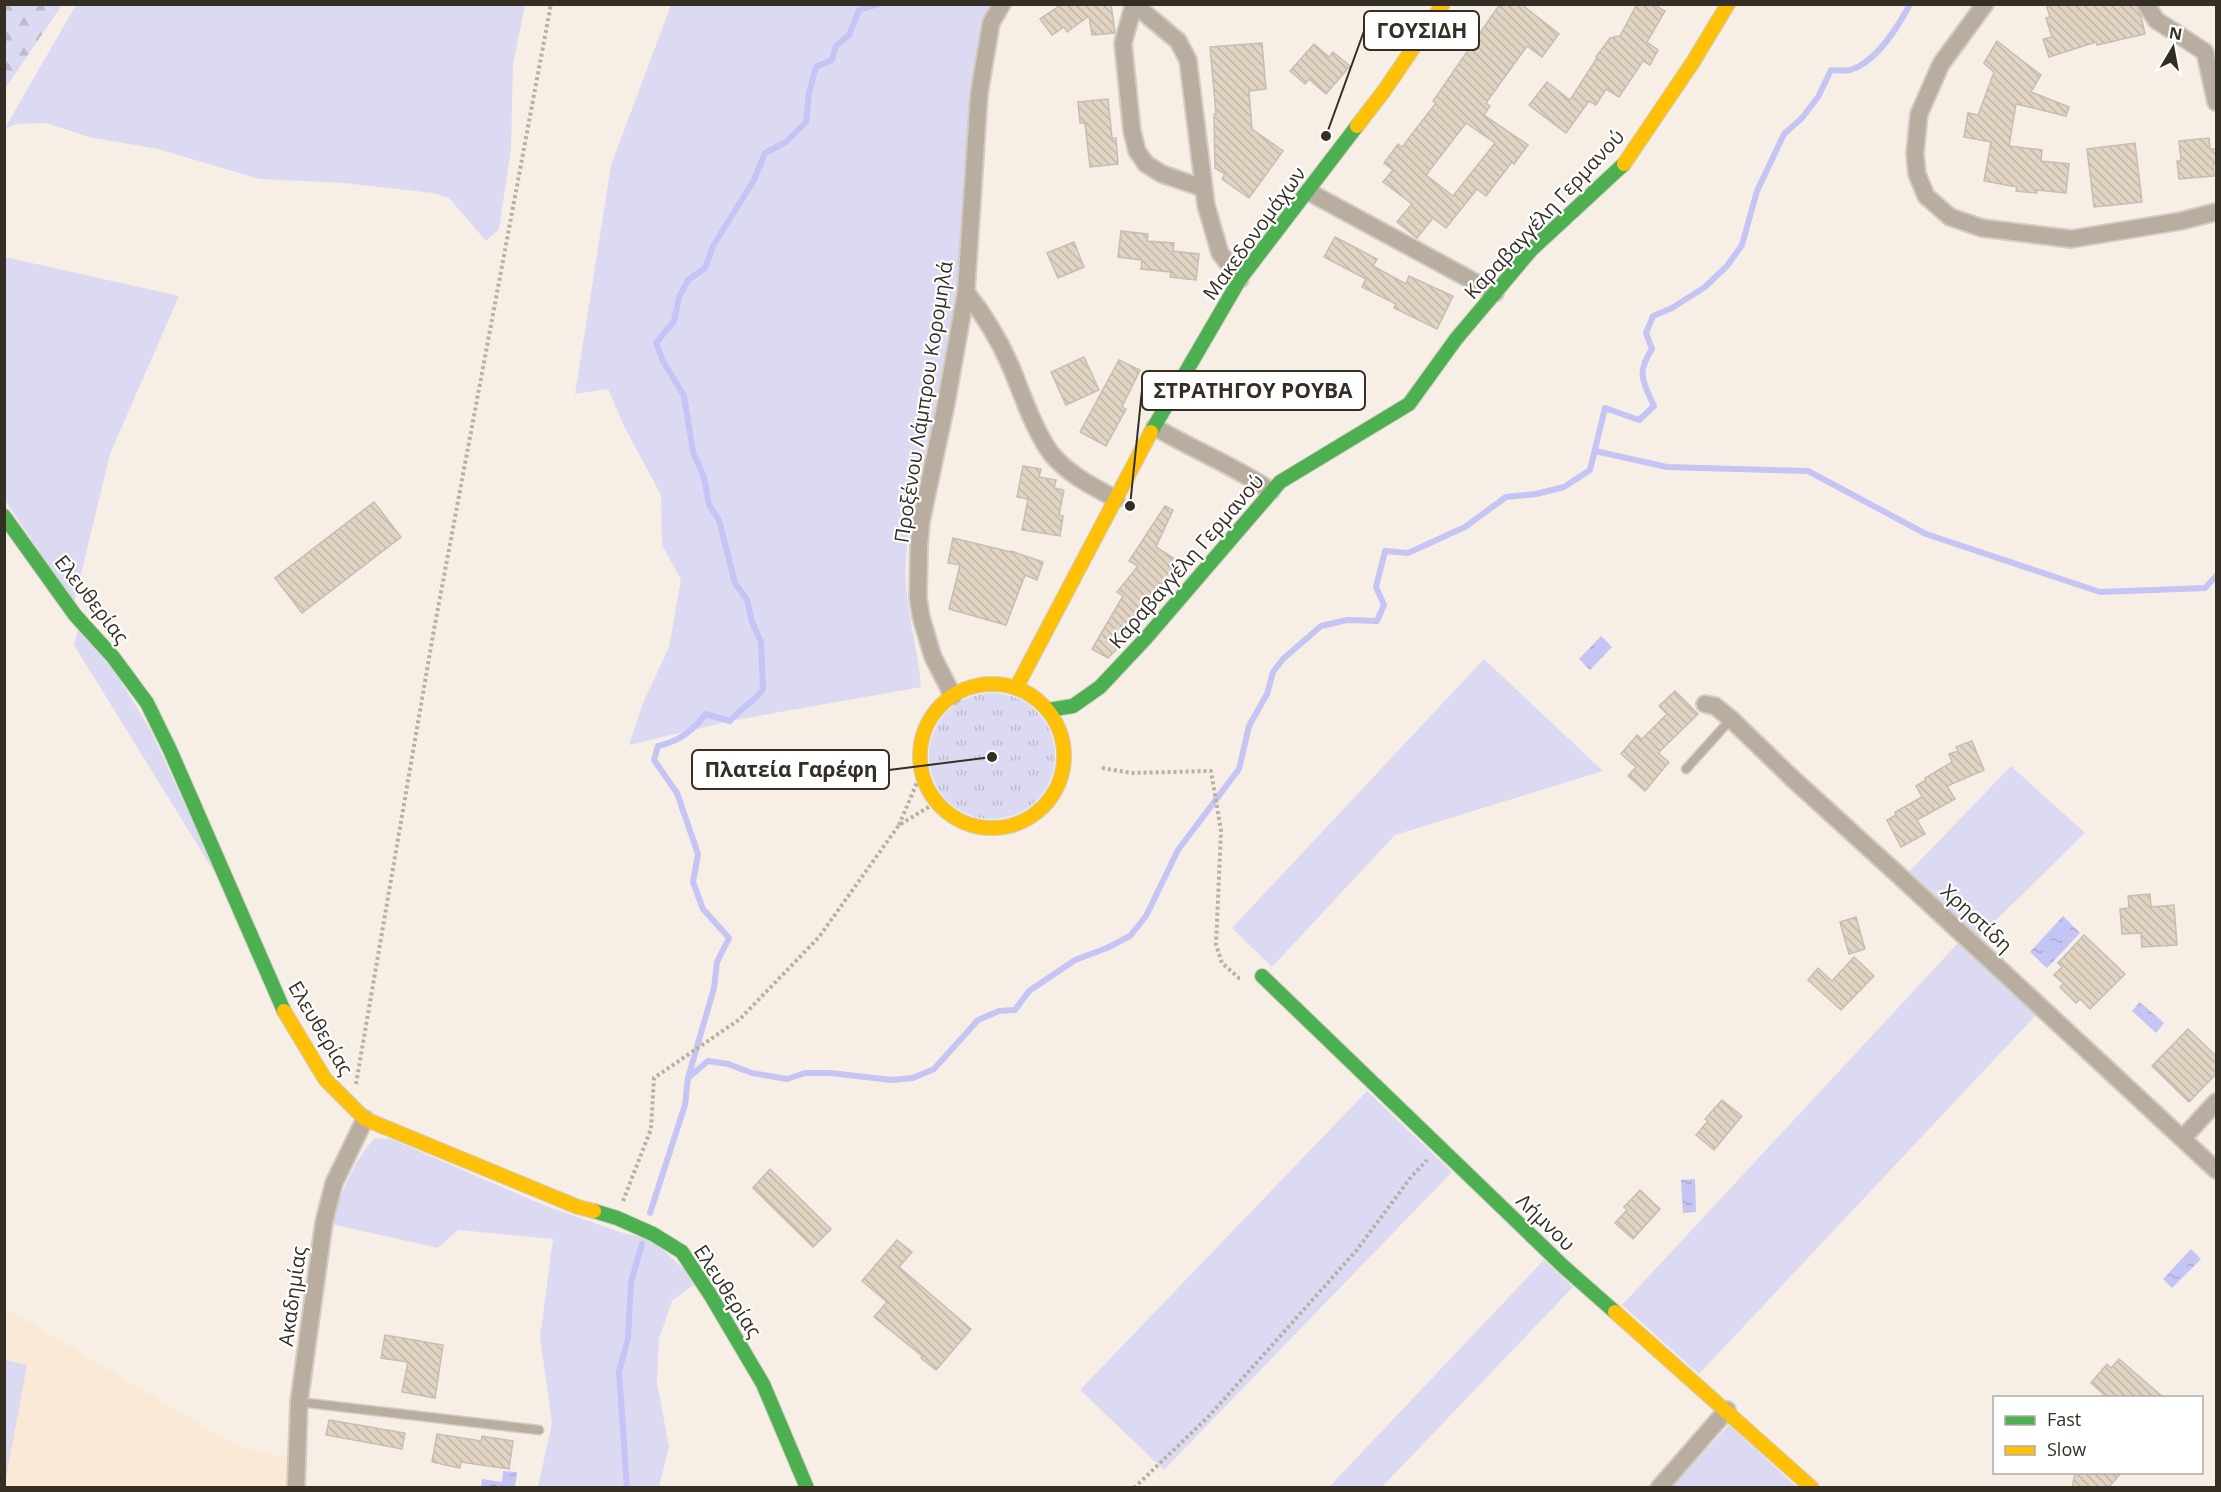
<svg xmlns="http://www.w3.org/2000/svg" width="2221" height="1492" viewBox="0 0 2221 1492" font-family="'Open Sans',sans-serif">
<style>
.built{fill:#faead5}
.grass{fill:#dcdaf2}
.forest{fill:url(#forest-firs)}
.park{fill:url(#park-tufts)}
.water{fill:url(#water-ripples)}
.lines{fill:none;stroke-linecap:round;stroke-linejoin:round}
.stream{stroke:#c4c4f5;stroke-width:6}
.building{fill:url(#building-back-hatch);stroke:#c4beb5;stroke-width:1.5;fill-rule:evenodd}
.lane-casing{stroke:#d2ccc4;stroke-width:11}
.street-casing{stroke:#d2ccc4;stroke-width:20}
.fast-casing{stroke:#d2ccc4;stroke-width:16}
.slow-casing{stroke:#d2ccc4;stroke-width:16}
.path{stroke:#b9b0a4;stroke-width:4;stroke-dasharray:3 3;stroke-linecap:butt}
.lane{stroke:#b8ad9e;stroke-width:8}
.street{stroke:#b8ad9e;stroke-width:16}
.fast{stroke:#4caf50;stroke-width:14}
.slow{stroke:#ffc107;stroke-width:14}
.labels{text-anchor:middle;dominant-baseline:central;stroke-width:4.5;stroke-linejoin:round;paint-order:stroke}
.street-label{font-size:20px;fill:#352e25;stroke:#fff}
.leader{fill:none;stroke:#352e25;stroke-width:2}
.callout-dot{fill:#352e25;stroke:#fff;stroke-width:2}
.callout{fill:#fff;stroke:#352e25;stroke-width:2}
.callout-label{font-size:21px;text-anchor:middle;font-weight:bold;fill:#352e25}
</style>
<defs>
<pattern id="forest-firs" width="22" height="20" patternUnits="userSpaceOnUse" patternTransform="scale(1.5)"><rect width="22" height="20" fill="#dcdaf2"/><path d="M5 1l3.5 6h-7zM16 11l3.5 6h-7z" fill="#bdbbcf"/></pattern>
<pattern id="park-tufts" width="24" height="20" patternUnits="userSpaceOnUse" patternTransform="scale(1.5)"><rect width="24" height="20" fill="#dcdaf2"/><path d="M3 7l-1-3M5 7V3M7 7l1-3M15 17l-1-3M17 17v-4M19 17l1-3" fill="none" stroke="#bdbbcf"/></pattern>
<pattern id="water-ripples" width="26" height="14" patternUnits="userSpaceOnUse" patternTransform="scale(1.5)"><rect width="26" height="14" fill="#c4c4f5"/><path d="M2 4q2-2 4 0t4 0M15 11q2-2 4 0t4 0" fill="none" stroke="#a9a9d2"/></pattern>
<pattern id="building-back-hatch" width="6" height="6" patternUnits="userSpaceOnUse" patternTransform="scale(1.5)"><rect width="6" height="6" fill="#e2d4c2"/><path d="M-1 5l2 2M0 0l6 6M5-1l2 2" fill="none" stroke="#c2b6a7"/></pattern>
</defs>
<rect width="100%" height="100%" fill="#f7efe5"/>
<polygon class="built" points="4,1307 236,1446 290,1458 289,1487 5,1487"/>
<g class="grass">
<polygon points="76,5 525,5 513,64 511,149 499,229 486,241 449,198 433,193 344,183 259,179 158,149 89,137 46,123 17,124 5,128"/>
<path d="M671 5H994C987 32 978 60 973 88 962 153 965 219 957 284 950 332 942 380 931 427 921 471 908 516 906 561 903 604 918 645 921 687L730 721 629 745 643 703 669 647 681 580 662 545 661 495 624 426 608 389 575 394 611 165Z"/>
<polygon points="5,257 179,296 110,454 74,603 5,500"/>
<polygon points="78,629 116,673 151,731 221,883 74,645"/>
<polygon points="1484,659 1603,771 1395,835 1272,967 1232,928"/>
<polygon points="2011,766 2085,833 1979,937 1908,873"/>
<polygon points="1959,942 2037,1014 1699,1374 1622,1305"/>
<polygon points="1367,1091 1452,1172 1164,1470 1080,1390"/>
<path d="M375 1138 391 1139 546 1206 620 1232 654 1241 697 1282 672 1301 659 1339 657 1382 669 1447 659 1487H538L552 1423 540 1337 553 1239 458 1230 438 1248 331 1224C341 1194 353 1161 375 1138Z"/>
<polygon points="1544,1260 1573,1287 1382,1487 1328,1488"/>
<polygon points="5,1360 27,1365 5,1484 4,1360"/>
<polygon points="1729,1425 1798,1488 1671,1488"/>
</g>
<polygon class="forest" points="5,4 62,5 5,89 4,5"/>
<circle class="park" cx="992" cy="756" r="63"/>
<g class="water">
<polygon points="1601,636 1612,647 1590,670 1579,659"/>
<polygon points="2063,916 2080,933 2047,968 2030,952"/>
<polygon points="2140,1002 2164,1023 2156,1033 2132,1011"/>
<polygon points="1695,1179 1696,1212 1683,1213 1681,1180"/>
<polygon points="2191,1249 2201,1259 2172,1288 2163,1279"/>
<polygon points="503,1471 517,1472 515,1487 481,1487 482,1479 502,1482"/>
</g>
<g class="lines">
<g class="stream">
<polyline points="1595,451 1667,467 1808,471 1926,534 2100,592 2205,588 2216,576"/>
<path d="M688 1078 708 1061 728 1064 752 1073 787 1079 805 1073H830L892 1080 913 1078 934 1069 978 1020 999 1011 1015 1010 1029 991 1075 960 1107 948 1130 936 1146 916 1178 850 1239 769 1249 726 1267 694 1273 672 1283 659 1321 626 1347 620 1377 621 1384 605 1376 587 1385 551 1408 553 1465 527 1506 497 1536 494 1564 487 1590 470 1605 408 1639 420 1654 406C1643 382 1636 373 1652 349L1646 333 1653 316 1672 308 1705 287 1727 266 1742 245 1757 191 1784 134 1802 118 1818 97 1831 70C1837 70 1845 71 1850 70 1876 62 1898 27 1910 4"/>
<path d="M650 1213 685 1105 688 1078 714 988 717 962 729 938 703 909 693 882 698 854 677 793 654 760 658 746C680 741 692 731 706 714L730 721C742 707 752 704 763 689L761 642 752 622 747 600 735 583 719 520 709 505 704 477 693 452 684 396 663 361 656 343 674 321 679 297 688 280 705 268 713 246 754 180 765 153 786 142 806 122 809 93 816 67 832 60 836 46 849 35 859 10 879 4"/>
<polyline points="627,1488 619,1372 628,1338 631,1282 642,1244"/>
</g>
</g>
<g class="building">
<polygon points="1062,4 1111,4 1115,33 1092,35 1089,16 1067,32 1064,27 1052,35 1040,19"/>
<path d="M1500 4H1521L1559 34 1542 57 1527 46 1486 103 1490 106 1484 115 1528 145 1514 164 1512 162 1486 196 1477 189 1446 228 1433 218 1417 238 1397 222 1412 204 1383 182 1393 170 1384 163 1398 144 1402 147 1436 103 1433 101ZM1466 123 1495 143 1453 196 1426 175Z"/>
<polygon points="1637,4 1653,4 1665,11 1647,42 1658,50 1650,65 1643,61 1619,97 1606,89 1596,105 1589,101 1566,133 1529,105 1547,82 1570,100 1597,58 1596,57 1610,38 1620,36"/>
<polygon points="2046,4 2136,4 2141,16 2145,34 2097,45 2096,42 2049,57 2043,39 2052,37 2046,18 2050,17"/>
<polygon points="1997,41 2041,75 2031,92 2069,107 2066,116 2016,104 2009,146 2042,150 2041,161 2069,164 2066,193 2037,190 2037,193 2016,191 2017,187 1984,181 1991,142 1964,137 1968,113 1978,115 1994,72 1984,63"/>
<polygon points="1262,43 1266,89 1249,91 1252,129 1283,151 1249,198 1222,179 1225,174 1215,168 1214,114 1216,114 1210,47"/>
<polygon points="1314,44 1329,57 1333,52 1350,66 1326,94 1309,79 1305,84 1290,71"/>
<polygon points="1108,99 1112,138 1116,138 1118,164 1090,167 1085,123 1080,123 1078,102"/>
<polygon points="2209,138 2210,149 2217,149 2217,164 2213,164 2214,176 2179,179 2177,161 2181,161 2179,141"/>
<polygon points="2135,143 2142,202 2094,207 2087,149"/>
<polygon points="1121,231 1148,234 1147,241 1174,243 1173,251 1199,254 1196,280 1170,277 1171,272 1141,269 1142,260 1118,257"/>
<polygon points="1335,237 1377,259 1373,266 1406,284 1409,276 1453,296 1437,329 1394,308 1396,304 1362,287 1366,279 1324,257"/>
<polygon points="1074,242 1084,267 1058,278 1047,253"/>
<polygon points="1084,357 1099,390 1066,405 1051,372"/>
<polygon points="1119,360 1140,370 1122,407 1126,409 1106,446 1080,432"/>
<polygon points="1023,466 1041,469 1039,477 1056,480 1054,488 1064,490 1059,515 1063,516 1060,536 1022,530 1028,499 1017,497"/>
<polygon points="374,502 401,537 302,613 275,578"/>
<polygon points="1165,506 1173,510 1156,547 1181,563 1167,584 1163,582 1142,610 1140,609 1123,637 1125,638 1120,646 1108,658 1092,649 1123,596 1117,592 1138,566 1129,561"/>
<polygon points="953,538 1011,552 1011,551 1043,562 1037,580 1025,575 1006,625 949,609 960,565 948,563"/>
<polygon points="1675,691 1698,714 1658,753 1669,762 1645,791 1628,776 1636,767 1621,754 1637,735 1642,739 1667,714 1659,706"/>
<polygon points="1972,741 1984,770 1947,786 1955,799 1917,820 1925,834 1901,847 1887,820 1896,815 1895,812 1922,797 1916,786 1926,780 1925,778 1952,762 1949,754 1958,751 1956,747"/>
<polygon points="2150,894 2151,907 2174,905 2177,945 2142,947 2141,933 2122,934 2120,909 2129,908 2128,896"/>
<polygon points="1856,917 1865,949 1849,954 1840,922"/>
<polygon points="2084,935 2125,974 2090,1009 2080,999 2076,1003 2060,987 2064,984 2054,975 2062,967 2058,963"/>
<polygon points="1854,957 1874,976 1841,1010 1808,980 1818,968 1832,981"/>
<polygon points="2188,1029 2217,1057 2217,1073 2189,1102 2152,1066"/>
<polygon points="1722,1100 1742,1116 1714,1150 1696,1135 1708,1121 1705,1119"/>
<polygon points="770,1169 831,1229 813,1247 753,1188"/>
<polygon points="1640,1190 1660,1209 1633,1239 1615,1223 1627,1210 1624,1207"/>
<polygon points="897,1240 912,1252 899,1267 971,1329 936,1370 921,1358 922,1356 874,1317 887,1302 862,1281"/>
<polygon points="385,1335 443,1345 435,1398 402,1392 408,1362 381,1358"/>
<polygon points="2119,1359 2164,1398 2108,1398 2091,1383 2107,1364 2111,1368"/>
<polygon points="329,1420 405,1433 402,1449 326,1435"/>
<polygon points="437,1434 481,1441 482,1436 513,1441 509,1469 461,1462 460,1468 432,1462"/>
<polygon points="2075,1473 2121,1473 2108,1488 2072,1488"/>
</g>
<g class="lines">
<g class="lane-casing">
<g id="lane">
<polyline points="1686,769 1731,719"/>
<polyline points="299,1402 539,1430"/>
</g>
</g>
<g class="street-casing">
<g id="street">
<polyline points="1134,4 1178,41 1188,60 1206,205 1220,253 1240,279"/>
<polyline points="1134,4 1123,43 1132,131 1137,151 1146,164 1162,174 1203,188"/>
<polyline points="1985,4 1941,64 1919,114 1915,153 1917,174 1926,196 1950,217 1982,228 2071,239 2181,221 2216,212"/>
<polyline points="2146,4 2156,20 2205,52 2216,102"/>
<polyline points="1309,192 1495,293"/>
<path d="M966 292C984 315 999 339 1011 367 1021 391 1037 439 1055 458 1073 477 1094 487 1116 499"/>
<path d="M1155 427C1193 450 1235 466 1271 491"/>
<polyline points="953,696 933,657 921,617 918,597 919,546 921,522 946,404 966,292 979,94 991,23 1002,4"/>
<polyline points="1705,704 1715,706 1731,719 1792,778 1904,880 2216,1170"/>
<polyline points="2183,1138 2216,1102"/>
<polyline points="296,1488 299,1402 324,1222 334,1183 365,1119"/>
<polyline points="1659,1488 1727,1410"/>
</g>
</g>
<g class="fast-casing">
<g id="fast">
<polyline points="1151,432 1240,279 1357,126"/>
<polyline points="4,516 75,615 113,657 147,703 170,750 284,1011"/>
<polyline points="1048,710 1073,706 1100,687 1146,638 1280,482 1409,404 1456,339 1532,249 1624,164"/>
<polyline points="1262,976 1564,1267 1615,1312"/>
<polyline points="594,1211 617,1218 653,1234 682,1252 711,1296 763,1384 807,1488"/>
</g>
</g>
<g class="slow-casing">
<g id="slow">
<polyline points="1357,126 1384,91 1443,4"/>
<polyline points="1624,164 1693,62 1728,4"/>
<circle cx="992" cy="756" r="72"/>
<polyline points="1016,688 1151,432"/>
<polyline points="284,1011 325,1079 365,1119 578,1207 594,1211"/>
<polyline points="1615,1312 1812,1488"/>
</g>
</g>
<g class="path">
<polyline points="1102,768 1131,773 1211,771 1221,831 1216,945 1222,963 1239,978 1243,978"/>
<polyline points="899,825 922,771"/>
<polyline points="356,1084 433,635 551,4"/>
<polyline points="623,1201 651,1129 654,1078 740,1019 819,937 899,825 937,802"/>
<polyline points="1134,1488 1209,1416 1356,1251 1411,1177 1427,1160"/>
</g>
<use href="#lane" class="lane"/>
<use href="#street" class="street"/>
<use href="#fast" class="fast"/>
<use href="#slow" class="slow"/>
</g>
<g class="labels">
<g class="street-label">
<text transform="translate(1544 214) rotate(-47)">Καραβαγγέλη Γερμανού</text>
<text transform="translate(1254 233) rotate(-54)">Μακεδονομάχων</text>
<text transform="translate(923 402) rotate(-81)">Προξένου Λάμπρου Κορομηλά</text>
<text transform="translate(1186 561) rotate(-49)">Καραβαγγέλη Γερμανού</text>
<text transform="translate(92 599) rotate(52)">Ελευθερίας</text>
<text transform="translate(1977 918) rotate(43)">Χρηστίδη</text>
<text transform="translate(321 1028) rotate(59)">Ελευθερίας</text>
<text transform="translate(1546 1222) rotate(44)">Λήμνου</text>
<text transform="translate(728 1291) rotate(57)">Ελευθερίας</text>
<text transform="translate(292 1296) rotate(-82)">Ακαδημίας</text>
</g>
</g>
<path class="leader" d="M1326 136L1364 31M1130 506L1142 390M992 757L889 770"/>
<g class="callout-dot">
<circle cx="1326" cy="136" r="6"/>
<circle cx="1130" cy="506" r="6"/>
<circle cx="992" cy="757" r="6"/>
</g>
<g class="callout">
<rect x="1364" y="11" width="115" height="39" rx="6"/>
<rect x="1142" y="371" width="223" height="39" rx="6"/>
<rect x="692" y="750" width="197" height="39" rx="6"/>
</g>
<g class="callout-label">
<text x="1422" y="38">ΓΟΥΣΙΔΗ</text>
<text x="1253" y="398">ΣΤΡΑΤΗΓΟΥ ΡΟΥΒΑ</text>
<text x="791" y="777">Πλατεία Γαρέφη</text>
</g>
<rect width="2221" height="1492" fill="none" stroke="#352e25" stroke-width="12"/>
<rect x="1993" y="1396" width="210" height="78" fill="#ffffff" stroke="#aeaba8" stroke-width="1.5"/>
<rect x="2005" y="1416" width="30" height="9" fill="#4caf50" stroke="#aeaba8" stroke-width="1.5"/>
<text x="2047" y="1426" font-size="18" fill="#352e25">Fast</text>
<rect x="2005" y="1446" width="30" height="9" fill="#ffc107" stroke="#aeaba8" stroke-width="1.5"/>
<text x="2047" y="1456" font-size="18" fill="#352e25">Slow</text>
<g transform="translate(2173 48) rotate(10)" stroke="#ffffff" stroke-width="4.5" paint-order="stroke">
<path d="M0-4.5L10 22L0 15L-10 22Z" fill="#352e25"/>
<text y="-9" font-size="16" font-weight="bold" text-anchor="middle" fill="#352e25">N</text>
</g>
</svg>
